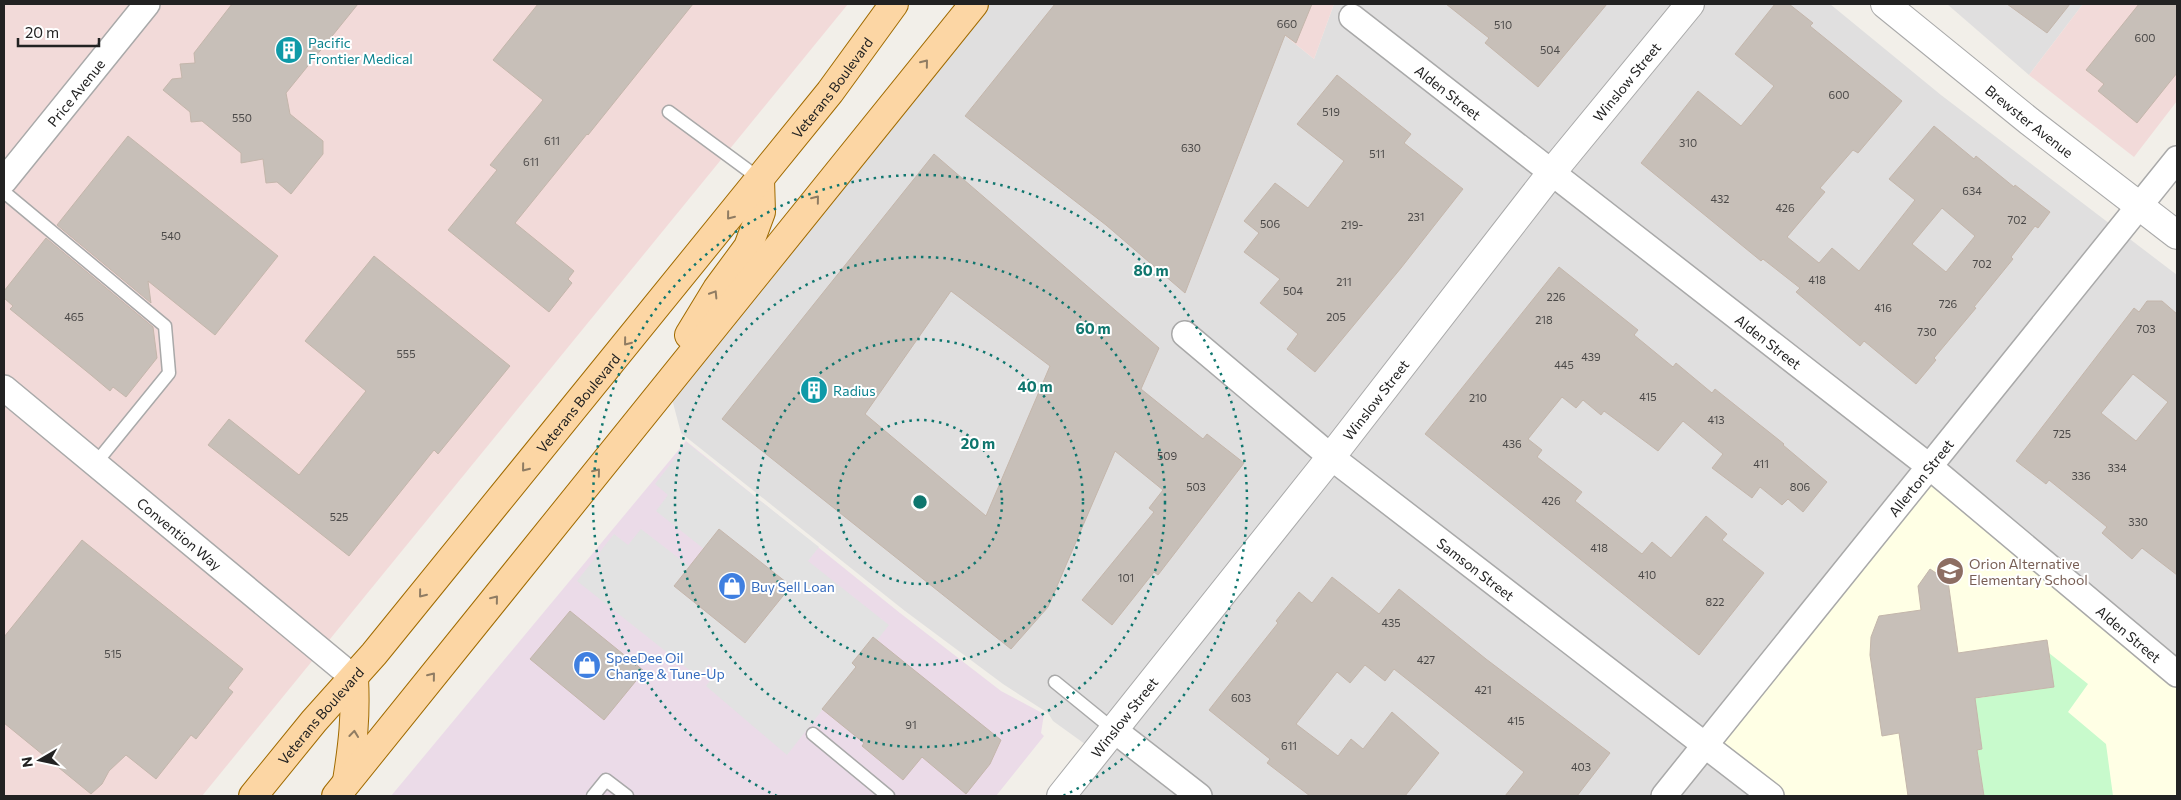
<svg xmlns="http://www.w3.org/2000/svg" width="2181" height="800" viewBox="0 0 2181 800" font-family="Commissioner,sans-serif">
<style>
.residential{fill:#e0dfdf}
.commercial{fill:#f2dad9}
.industrial{fill:#ebdbe8}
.education{fill:#ffffe5}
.park{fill:#c8facc}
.parking{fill:#e2e2e2}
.building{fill:#c7bfb8;stroke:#c4b6ab;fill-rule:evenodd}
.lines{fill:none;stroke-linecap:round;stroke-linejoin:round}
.service-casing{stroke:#a9a9a9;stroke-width:15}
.minor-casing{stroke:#a9a9a9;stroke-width:28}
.tertiary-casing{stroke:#a9a9a9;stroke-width:30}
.primary-casing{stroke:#a06b00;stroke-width:30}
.service{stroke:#fff;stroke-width:12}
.minor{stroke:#fff;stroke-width:25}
.tertiary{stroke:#fff;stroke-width:28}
.primary{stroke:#fcd6a4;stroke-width:28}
.oneway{stroke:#8f7c63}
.ring{fill:none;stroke:#0f766e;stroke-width:2.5;stroke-dasharray:2.5 5}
.labels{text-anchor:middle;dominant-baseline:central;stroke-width:4;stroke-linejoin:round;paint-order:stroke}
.number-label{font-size:11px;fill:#4b4948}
.culture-label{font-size:14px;fill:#0d838f;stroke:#fff;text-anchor:start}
.street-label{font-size:14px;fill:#222;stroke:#fff}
.education-label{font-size:14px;fill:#785e54;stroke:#fff;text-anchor:start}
.shop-label{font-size:14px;fill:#366cbe;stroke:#fff;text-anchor:start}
.centre{fill:#0f766e;stroke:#fff;stroke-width:2.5}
.ring-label{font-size:15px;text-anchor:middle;font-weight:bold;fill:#0f766e;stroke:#fff;stroke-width:4;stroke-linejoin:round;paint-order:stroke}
</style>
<rect width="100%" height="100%" fill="#f2efe9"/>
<g class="residential">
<polygon points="974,4 1246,4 1314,59 1334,4 1830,4 1941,95 2177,275 2177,674 1771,796 1061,796 1096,752 1053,721 1048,713 1003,684 905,611 681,433 668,384"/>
<polygon points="1947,4 2083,4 2029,75"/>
</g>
<g class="commercial">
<polygon points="4,4 848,4 202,796 4,796"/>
<polygon points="1246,4 1334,4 1314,59"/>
<polygon points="2083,4 2177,4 2177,101 2134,157 2029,75"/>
</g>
<polygon class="industrial" points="686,441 900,613 1001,691 1044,714 1041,733 1044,736 996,796 391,796"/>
<polygon class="education" points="1930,467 2177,674 2177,796 1771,796 1705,745"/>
<polygon class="park" points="2049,653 2088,684 2068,712 2106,744 2113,796 1984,796 1977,750 1982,749 1979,727 1965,700 2053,687"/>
<polygon class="parking" points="687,443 819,547 808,561 889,625 787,755 706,686 717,672 709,665 698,677 577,581 614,534 628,545 641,529 689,566 674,586 745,643 791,586 719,529 704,549 656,511 668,495 655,484"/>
<g class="building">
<polygon points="232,4 358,4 286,93 290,114 323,141 323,154 291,194 277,182 266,183 263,159 241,163 241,153 202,121 191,122 190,112 163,90 172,79 182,78 180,64 195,63 194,53"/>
<polygon points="538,4 693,4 588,135 587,134 515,223 574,271 568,279 572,283 549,312 448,230 497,170 490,165 543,100 493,60"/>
<polygon points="1055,4 1312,4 1296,43 1285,35 1185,293 1106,225 965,116"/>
<polygon points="1446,4 1607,4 1538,87 1485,43 1489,38"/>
<path d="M1775 4H1789L1813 23 1810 26 1902 101 1858 153 1853 150 1820 188 1825 192 1787 237 1819 263 1832 248 1859 271 1915 200 1889 179 1934 126 1974 159 1976 156 2014 187 2015 185 2050 212 2038 228 2035 226 2011 257 2013 259 1974 307 1976 308 1934 358 1936 360 1916 384 1864 341 1860 346 1796 292 1800 288 1763 259 1761 261 1641 163 1698 91 1741 126 1774 86 1735 54ZM1942 208 1975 236 1946 272 1912 244Z"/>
<polygon points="2007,4 2070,4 2047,33"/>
<polygon points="2139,4 2177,4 2177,73 2137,123 2098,91 2104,84 2086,70"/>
<polygon points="1337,75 1411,134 1404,143 1463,189 1401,268 1315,372 1287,349 1298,334 1260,303 1280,279 1244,252 1259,233 1244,221 1275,183 1308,208 1344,161 1297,124"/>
<polygon points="128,136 278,256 215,335 148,281 151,303 57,225"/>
<path d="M934 154 1159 348 1141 389 1203 439 1207 434 1244 463 1158 575 1154 572 1112 625 1082 600 1154 512 1149 508 1163 490 1115 451 1048 607 1011 649 722 419ZM951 291 1050 366 986 516 865 414Z"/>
<polygon points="46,238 153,327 157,358 126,397 113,387 110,391 91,375 10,309 13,306 4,298 4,291"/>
<polygon points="374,256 510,366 438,454 434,450 349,556 208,445 229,419 299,475 366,391 305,341"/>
<polygon points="1559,267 1638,330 1634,335 1673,367 1676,363 1712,393 1715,389 1784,444 1783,445 1827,482 1803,512 1788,499 1782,505 1760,487 1752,498 1712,468 1723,454 1683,421 1658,451 1604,411 1601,415 1583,400 1576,408 1562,397 1528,439 1542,450 1537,457 1582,492 1575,501 1642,554 1652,542 1671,558 1706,516 1727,534 1722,540 1764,573 1699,655 1425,434"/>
<path d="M2147 301H2162L2177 314V575L2142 548 2132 559 2102 533 2107 527 2049 480 2046 484 2016 461 2134 308 2139 312ZM2133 374 2168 402 2136 441 2101 413Z"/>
<polygon points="719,529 791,586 745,643 674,586"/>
<polygon points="82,540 243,669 228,688 233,692 196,739 191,735 156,779 126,755 109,771 102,784 91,794 4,723 4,637"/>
<polygon points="1930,569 1948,581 1958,653 2047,640 2054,687 1975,698 1982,749 1977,750 1984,796 1908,796 1899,733 1882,736 1870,655 1871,637 1879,616 1921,610 1918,586"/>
<polygon points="1332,577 1379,614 1399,589 1486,659 1610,753 1577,796 1505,796 1524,772 1394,669 1385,681 1365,665 1350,683 1337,672 1296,724 1338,756 1351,739 1363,749 1392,712 1439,753 1405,796 1310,796 1267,763 1270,759 1209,710 1278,623 1276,621 1299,592 1312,603"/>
<polygon points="570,611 644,671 604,720 530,659"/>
<polygon points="873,637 1001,740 990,764 966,794 922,757 903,780 862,746 864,743 822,709 856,667 852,663"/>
</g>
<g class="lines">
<g class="service-casing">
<g id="service">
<polyline points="669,112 760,179"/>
<polyline points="4,192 165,326 169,373 95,464"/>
<polyline points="1055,682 1114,730"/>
<polyline points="813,734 888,796"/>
<polyline points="593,796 606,780 627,796"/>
</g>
</g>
<g class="minor-casing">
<g id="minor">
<path id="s1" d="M1352 17 1930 467 2177 674"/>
<path id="s2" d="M4 181 147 4"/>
<path id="s3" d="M1185 334 1331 457 1771 796"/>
<path id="s4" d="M4 388 354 678"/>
<polyline points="1114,730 1199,796"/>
<path id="s5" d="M1664 796 2177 159"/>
</g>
</g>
<g class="tertiary-casing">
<g id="tertiary">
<path id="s6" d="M1885 4 2029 121 2177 235"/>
<path id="s7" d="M1061 796 1331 457 1552 172 1690 4"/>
</g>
</g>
<g class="primary-casing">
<g id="primary">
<polyline points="689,335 717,289 748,247 761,212 760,179"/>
<path d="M347 781C353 743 356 716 354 678"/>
<path id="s8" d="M253 796 314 721 374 654 830 92 894 4"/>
<polyline points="336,796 974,4"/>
</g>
</g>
<use href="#service" class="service"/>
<use href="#minor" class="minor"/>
<use href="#tertiary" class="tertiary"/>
<use href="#primary" class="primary"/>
</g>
<defs><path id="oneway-chevron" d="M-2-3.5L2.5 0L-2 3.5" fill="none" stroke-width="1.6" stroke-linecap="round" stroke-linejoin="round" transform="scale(1.25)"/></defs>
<g class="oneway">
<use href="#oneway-chevron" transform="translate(925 63) rotate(-51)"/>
<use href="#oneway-chevron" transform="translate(816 199) rotate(-51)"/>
<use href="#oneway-chevron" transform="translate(730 216) rotate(129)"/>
<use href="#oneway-chevron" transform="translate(714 294) rotate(-58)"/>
<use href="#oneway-chevron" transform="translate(627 342) rotate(129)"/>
<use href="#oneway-chevron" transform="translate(525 468) rotate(129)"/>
<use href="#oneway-chevron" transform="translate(597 472) rotate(-51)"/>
<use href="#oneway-chevron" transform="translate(422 594) rotate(129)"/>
<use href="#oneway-chevron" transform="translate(495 599) rotate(-51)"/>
<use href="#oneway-chevron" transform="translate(432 676) rotate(-51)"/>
<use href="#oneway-chevron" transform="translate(354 734) rotate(-84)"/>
</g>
<g class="ring">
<circle cx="920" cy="502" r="82"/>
<circle cx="920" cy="502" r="163"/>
<circle cx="920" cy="502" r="245"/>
<path d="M777 796A327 327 0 1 1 1063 796"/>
</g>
<defs>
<g id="building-disc" transform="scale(1.4375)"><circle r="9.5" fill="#0f9aa8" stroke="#fff"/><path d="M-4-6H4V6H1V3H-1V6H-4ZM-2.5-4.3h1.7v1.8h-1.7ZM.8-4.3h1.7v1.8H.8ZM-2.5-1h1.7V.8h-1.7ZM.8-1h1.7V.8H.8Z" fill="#fff"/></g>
<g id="school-disc" transform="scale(1.4375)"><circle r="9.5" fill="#8d6e63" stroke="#fff"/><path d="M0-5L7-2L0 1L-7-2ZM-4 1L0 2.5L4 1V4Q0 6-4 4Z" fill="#fff"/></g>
<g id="shop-disc" transform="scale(1.4375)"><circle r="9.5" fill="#3f7fe0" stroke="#fff"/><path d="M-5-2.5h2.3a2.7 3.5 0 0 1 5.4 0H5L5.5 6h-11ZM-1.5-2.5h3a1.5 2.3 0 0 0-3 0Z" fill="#fff"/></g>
</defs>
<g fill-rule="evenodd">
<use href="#building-disc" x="289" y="50"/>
<use href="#building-disc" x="814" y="390"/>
<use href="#school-disc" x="1950" y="571"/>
<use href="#shop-disc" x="732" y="586"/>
<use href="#shop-disc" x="587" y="665"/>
</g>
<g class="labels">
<g class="number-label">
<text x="1287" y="23">660</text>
<text x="1503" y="24">510</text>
<text x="2145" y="37">600</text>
<text x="1550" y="49">504</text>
<text x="1839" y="94">600</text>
<text x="1331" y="111">519</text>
<text x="242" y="117">550</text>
<text x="552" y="140">611</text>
<text x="1688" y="142">310</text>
<text x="1191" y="147">630</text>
<text x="1377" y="153">511</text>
<text x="531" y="161">611</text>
<text x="1972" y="190">634</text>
<text x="1720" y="198">432</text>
<text x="1785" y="207">426</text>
<text x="1416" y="216">231</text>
<text x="2017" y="219">702</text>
<text x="1270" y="223">506</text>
<text x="1352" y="224">219-</text>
<text x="171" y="235">540</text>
<text x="1982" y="263">702</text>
<text x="1817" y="279">418</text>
<text x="1344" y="281">211</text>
<text x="1293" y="290">504</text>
<text x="1556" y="296">226</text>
<text x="1948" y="303">726</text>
<text x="1883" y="307">416</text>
<text x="74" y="316">465</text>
<text x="1336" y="316">205</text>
<text x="1544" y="319">218</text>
<text x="2146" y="328">703</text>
<text x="1927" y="331">730</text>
<text x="406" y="353">555</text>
<text x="1591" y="356">439</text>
<text x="1564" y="364">445</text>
<text x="1648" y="396">415</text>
<text x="1478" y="397">210</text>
<text x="1716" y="419">413</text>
<text x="2062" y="433">725</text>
<text x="1512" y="443">436</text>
<text x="1167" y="455">509</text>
<text x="1761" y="463">411</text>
<text x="2117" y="467">334</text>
<text x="2081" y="475">336</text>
<text x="1196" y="486">503</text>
<text x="1800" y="486">806</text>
<text x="1551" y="500">426</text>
<text x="339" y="516">525</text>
<text x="2138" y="521">330</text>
<text x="1599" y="547">418</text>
<text x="1647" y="574">410</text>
<text x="1126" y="577">101</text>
<text x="1715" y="601">822</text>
<text x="1391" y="622">435</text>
<text x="113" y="653">515</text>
<text x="1426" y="659">427</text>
<text x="1483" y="689">421</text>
<text x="1241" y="697">603</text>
<text x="1516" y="720">415</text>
<text x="911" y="724">91</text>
<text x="1289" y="745">611</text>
<text x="1581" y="766">403</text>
</g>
<g class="culture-label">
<text x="308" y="42">Pacific<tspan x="308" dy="16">Frontier Medical</tspan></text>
<text x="833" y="390">Radius</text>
</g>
<g class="street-label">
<text stroke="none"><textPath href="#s7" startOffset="911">Winslow Street</textPath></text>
<text stroke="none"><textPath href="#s8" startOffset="915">Veterans Boulevard</textPath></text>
<text stroke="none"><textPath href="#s1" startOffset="122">Alden Street</textPath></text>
<text stroke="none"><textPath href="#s2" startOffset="114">Price Avenue</textPath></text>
<text stroke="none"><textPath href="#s6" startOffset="186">Brewster Avenue</textPath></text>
<text stroke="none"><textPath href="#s1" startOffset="528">Alden Street</textPath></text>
<text stroke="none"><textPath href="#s7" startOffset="506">Winslow Street</textPath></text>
<text stroke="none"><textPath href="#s8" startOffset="510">Veterans Boulevard</textPath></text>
<text stroke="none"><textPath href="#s5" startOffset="409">Allerton Street</textPath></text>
<text stroke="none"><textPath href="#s4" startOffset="228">Convention Way</textPath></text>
<text stroke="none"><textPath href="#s3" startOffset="374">Samson Street</textPath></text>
<text stroke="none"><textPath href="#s1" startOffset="992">Alden Street</textPath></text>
<text stroke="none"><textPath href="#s8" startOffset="105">Veterans Boulevard</textPath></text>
<text stroke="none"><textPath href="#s7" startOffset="101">Winslow Street</textPath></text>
</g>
<g class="education-label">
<text x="1969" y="563">Orion Alternative<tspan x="1969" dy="16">Elementary School</tspan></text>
</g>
<g class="shop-label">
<text x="751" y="586">Buy Sell Loan</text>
<text x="606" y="657">SpeeDee Oil<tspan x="606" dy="16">Change &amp; Tune-Up</tspan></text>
</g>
</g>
<circle cx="920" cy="502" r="8" class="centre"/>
<g class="ring-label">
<text x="1151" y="276">80 m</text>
<text x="1093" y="334">60 m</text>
<text x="1035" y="392">40 m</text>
<text x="978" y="449">20 m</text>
</g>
<rect width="2181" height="800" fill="none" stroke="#222222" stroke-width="10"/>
<g transform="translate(40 760) rotate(261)" stroke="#ffffff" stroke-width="4" paint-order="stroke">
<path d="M0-4L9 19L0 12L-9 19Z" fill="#222222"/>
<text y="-8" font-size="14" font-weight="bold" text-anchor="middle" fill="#222222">N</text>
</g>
<path d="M18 38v8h81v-8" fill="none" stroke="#222222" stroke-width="2.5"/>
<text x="25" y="38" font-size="15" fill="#222222" stroke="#ffffff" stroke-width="4" paint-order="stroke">20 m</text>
</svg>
